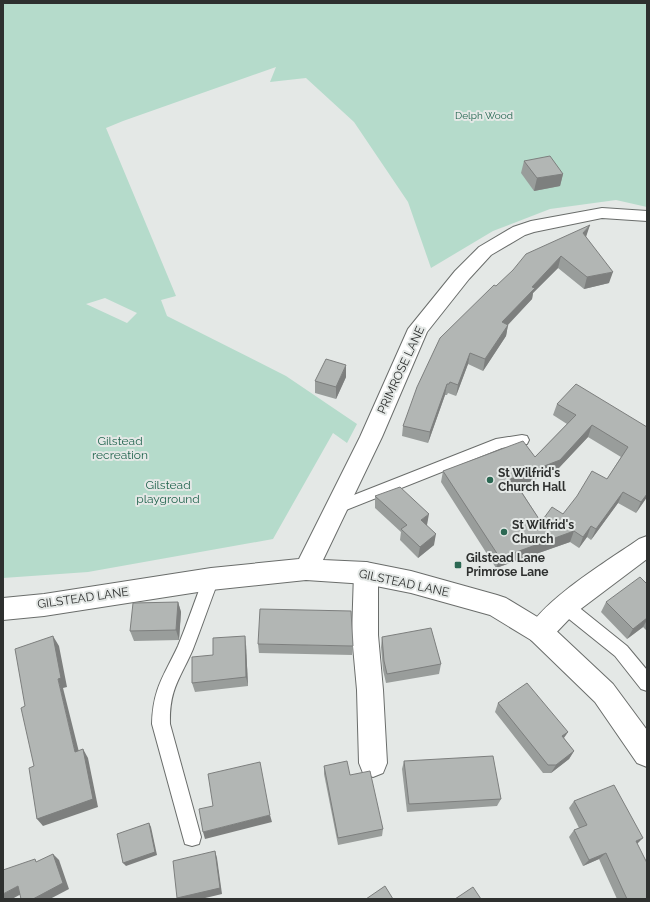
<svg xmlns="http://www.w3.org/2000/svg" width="650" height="902" viewBox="0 0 650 902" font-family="Raleway,sans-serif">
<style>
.green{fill:#b5dbcb;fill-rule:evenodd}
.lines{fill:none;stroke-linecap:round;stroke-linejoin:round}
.service-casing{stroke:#6a6d6b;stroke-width:2}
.minor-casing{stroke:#6a6d6b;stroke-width:2}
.tertiary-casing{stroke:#6a6d6b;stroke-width:2}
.service{fill:#fff;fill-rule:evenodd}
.minor{fill:#fff;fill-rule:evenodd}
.tertiary{fill:#fff;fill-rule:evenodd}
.wall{fill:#999d9b;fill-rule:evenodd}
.shaded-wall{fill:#7d7f7e}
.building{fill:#b2b6b4;stroke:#7d7f7e;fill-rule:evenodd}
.poi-dot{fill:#2c6853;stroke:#e4e8e6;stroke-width:1.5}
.labels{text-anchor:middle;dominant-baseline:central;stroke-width:4;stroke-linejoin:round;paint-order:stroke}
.far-park-label{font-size:10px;fill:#21644e;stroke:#e4e8e6}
.street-label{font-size:12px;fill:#2e302f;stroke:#e4e8e6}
.park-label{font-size:12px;fill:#21644e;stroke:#e4e8e6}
.poi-label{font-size:12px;font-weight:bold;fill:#2e302f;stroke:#e4e8e6;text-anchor:start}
</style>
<rect width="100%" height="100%" fill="#e4e8e6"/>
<path class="green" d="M3 3H647V207L616 200 550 209 493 231 431 268 408 202 354 122 306 78 270 82 276 67 123 121 106 128 176 296 161 300 167 316 286 376 357 424 347 443 333 433 273 539 88 572 3 578ZM105 298 137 313 127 323 86 304Z"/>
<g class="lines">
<g class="service-casing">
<g id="service">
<polygon points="522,435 527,436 529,440 527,444 502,448 336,514 331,512 329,508 331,504 496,439"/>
<path d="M211 572 217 574 219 579C210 602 202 626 193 649 180 679 169 689 170 724L201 837 199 844 192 846 185 844 183 837 152 724C153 688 164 676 178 646 187 624 195 601 203 579L205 574Z"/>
<polygon points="565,599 571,601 627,646 647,670 647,691 641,689 615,656 559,611 557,606 559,601"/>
</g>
</g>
<g class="minor-casing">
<g id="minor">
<path d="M647 536V559L574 614 549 640 540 644 531 640 527 632C541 601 609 560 639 539Z"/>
<polygon points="366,562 375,565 378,573 378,635 383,690 387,763 383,773 373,777 363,773 359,763 357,690 352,635 354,573 357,565"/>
</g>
</g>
<g class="tertiary-casing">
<polygon id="tertiary" points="602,208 647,211 647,221 602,218 534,232 525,235 491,255 469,279 427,332 382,437 323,560 366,562 411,571 497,595 506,598 549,624 613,684 647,730 647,767 637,763 595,702 531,640 490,615 411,593 366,584 306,580 211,590 44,616 3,620 3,598 44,594 211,568 299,559 360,437 408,329 455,271 479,247 513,227 531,221"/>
</g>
<use href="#service" class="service"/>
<use href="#minor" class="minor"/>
<use href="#tertiary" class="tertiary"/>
</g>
<g class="wall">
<polygon points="524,161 563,174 560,186 534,191 521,173"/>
<polygon points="586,237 609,283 584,289 558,268 533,293 532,299 508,325 506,336 483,371 468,364 456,396 448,393 447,395 445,395 428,443 402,436 403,426 496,286"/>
<polygon points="346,377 336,399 315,393 315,381"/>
<path d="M557 404 647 427V497L636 513 618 503 591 540 587 537 579 548 570 542 496 568 441 482 443 471 535 457 567 424 553 415ZM588 437 621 457 607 479 563 514 541 522 518 486 556 471Z"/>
<polygon points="375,496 427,525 434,545 418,558 400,540 401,532 375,508"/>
<polygon points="647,584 647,631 643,627 627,639 601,612 606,602"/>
<polygon points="178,602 181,612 179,640 134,641 130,631"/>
<polygon points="382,637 441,664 439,674 386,683 383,670 381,647"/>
<polygon points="258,644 353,646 352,655 259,653"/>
<polygon points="246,645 248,686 195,692 192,683"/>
<polygon points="498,703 568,732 564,738 574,751 569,759 551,773 543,773 495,712"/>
<polygon points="404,761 501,799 497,806 407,812 402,769"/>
<polygon points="324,766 350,775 383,829 382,836 338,845 324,774"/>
<polygon points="574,801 637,843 647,899 617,899 599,859 583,866 569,837 574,830 579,828 569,808"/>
</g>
<g class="shaded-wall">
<polygon points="563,174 560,186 534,191 537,178"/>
<polygon points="590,225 586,237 580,245 583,233"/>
<polygon points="561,256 558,268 533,293 532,299 500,333 502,322 532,287"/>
<polygon points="613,272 609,283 584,289 587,277"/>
<polygon points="508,325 506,336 483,371 485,359"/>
<polygon points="470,353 468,364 456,396 458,385"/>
<polygon points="346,365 346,377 336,399 336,387"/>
<polygon points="447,384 445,395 428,443 430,432"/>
<polygon points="592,425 588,437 556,471 505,492 508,480"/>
<polygon points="623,492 618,503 591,540 596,529"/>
<polygon points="647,494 647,497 636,513 641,502"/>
<polygon points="429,514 427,525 419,531 421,520"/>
<polygon points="591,526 587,537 579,548 583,537"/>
<polygon points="574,531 570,542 496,568 500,558"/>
<polygon points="436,534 434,545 418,558 420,547"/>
<polygon points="178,602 181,612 179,640 176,630"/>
<polygon points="647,618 647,620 643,627 627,639 633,629"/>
<polygon points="53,636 59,646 67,687 63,688 81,760 75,752 58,679"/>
<polygon points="245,636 246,645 248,686 246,677"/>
<polygon points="568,732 562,740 562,736"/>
<polygon points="83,749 88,758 98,807 43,826 37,819"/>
<polygon points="574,751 569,759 551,773 556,765"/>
<polygon points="270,815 272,822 205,839 203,832"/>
<polygon points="149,823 151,827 157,855 126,866 123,863"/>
<polygon points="643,838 636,845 636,841"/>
<polygon points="215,851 217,858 222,894 201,899 178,899 177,898"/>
<polygon points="606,853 599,859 583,866 589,860"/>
<polygon points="53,854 59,860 69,889 50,899 33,899"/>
<polygon points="18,886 25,892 12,899 3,899 3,894"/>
</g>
<g class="building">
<polygon points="550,156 563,174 537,178 524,161"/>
<polygon points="590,225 583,233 613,272 587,277 561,256 532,287 535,288 502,322 508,325 485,359 470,353 458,385 450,382 449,384 447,384 430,432 403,426 417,387 440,338 494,285 496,286 513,270 526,254"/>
<polygon points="326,359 346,365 336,387 315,381"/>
<path d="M576 384 647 427V494L641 502 623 492 596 529 591 526 583 537 574 531 500 558 443 471 523 441 535 457 576 415 557 404ZM592 425 628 447 607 479 592 471 577 496 563 514 552 507 541 522 518 487 508 480 560 460Z"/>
<polygon points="400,487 429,514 421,520 436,534 420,547 401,529 407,525 375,496"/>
<polygon points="640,577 647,584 647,618 633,629 606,602"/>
<polygon points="178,602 176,630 130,631 133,603"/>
<polygon points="260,609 351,611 353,646 258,644"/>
<polygon points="431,628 441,664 387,674 384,661 382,637"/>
<polygon points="53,636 61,678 58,679 75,752 83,749 93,799 37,819 29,768 34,766 21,708 25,706 15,649"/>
<polygon points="245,636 246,677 192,683 192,657 213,655 213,638"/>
<polygon points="527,683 568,732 562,736 574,751 556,765 548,765 498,703"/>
<polygon points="493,756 501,799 409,804 404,761"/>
<polygon points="347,761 350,775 370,771 383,829 338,838 324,766"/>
<polygon points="260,762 270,815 203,832 199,809 213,806 208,774"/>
<polygon points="614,785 643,838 636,841 647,863 647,899 627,899 606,853 589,860 574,830 587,825 574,801"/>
<polygon points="149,823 155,852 123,863 117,834"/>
<polygon points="215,851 220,888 177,898 173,861"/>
<polygon points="53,854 63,883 33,899 21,899 18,886 3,894 3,870 35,859 36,862"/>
<polygon points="385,886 393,899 366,899"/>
<polygon points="473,887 481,899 455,899"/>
</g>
<g class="poi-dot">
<circle cx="490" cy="480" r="4"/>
<circle cx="504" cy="532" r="4"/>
<rect x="454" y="561" width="8" height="8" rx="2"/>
</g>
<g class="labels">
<g class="far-park-label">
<text x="484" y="115">Delph Wood</text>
</g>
<g class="street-label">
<text transform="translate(401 370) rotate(-65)">PRIMROSE LANE</text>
<text transform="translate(404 583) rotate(12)">GILSTEAD LANE</text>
<text transform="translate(83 598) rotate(-8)">GILSTEAD LANE</text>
</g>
<g class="park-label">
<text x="120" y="441">Gilstead<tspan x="120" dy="14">recreation</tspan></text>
<text x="168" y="485">Gilstead<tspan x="168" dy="14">playground</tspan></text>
</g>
<g class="poi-label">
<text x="498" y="473">St Wilfrid's<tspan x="498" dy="14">Church Hall</tspan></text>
<text x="512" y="525">St Wilfrid's<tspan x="512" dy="14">Church</tspan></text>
<text x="466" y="558">Gilstead Lane<tspan x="466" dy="14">Primrose Lane</tspan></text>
</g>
</g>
<rect width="650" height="902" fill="none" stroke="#2e302f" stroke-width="8"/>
</svg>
